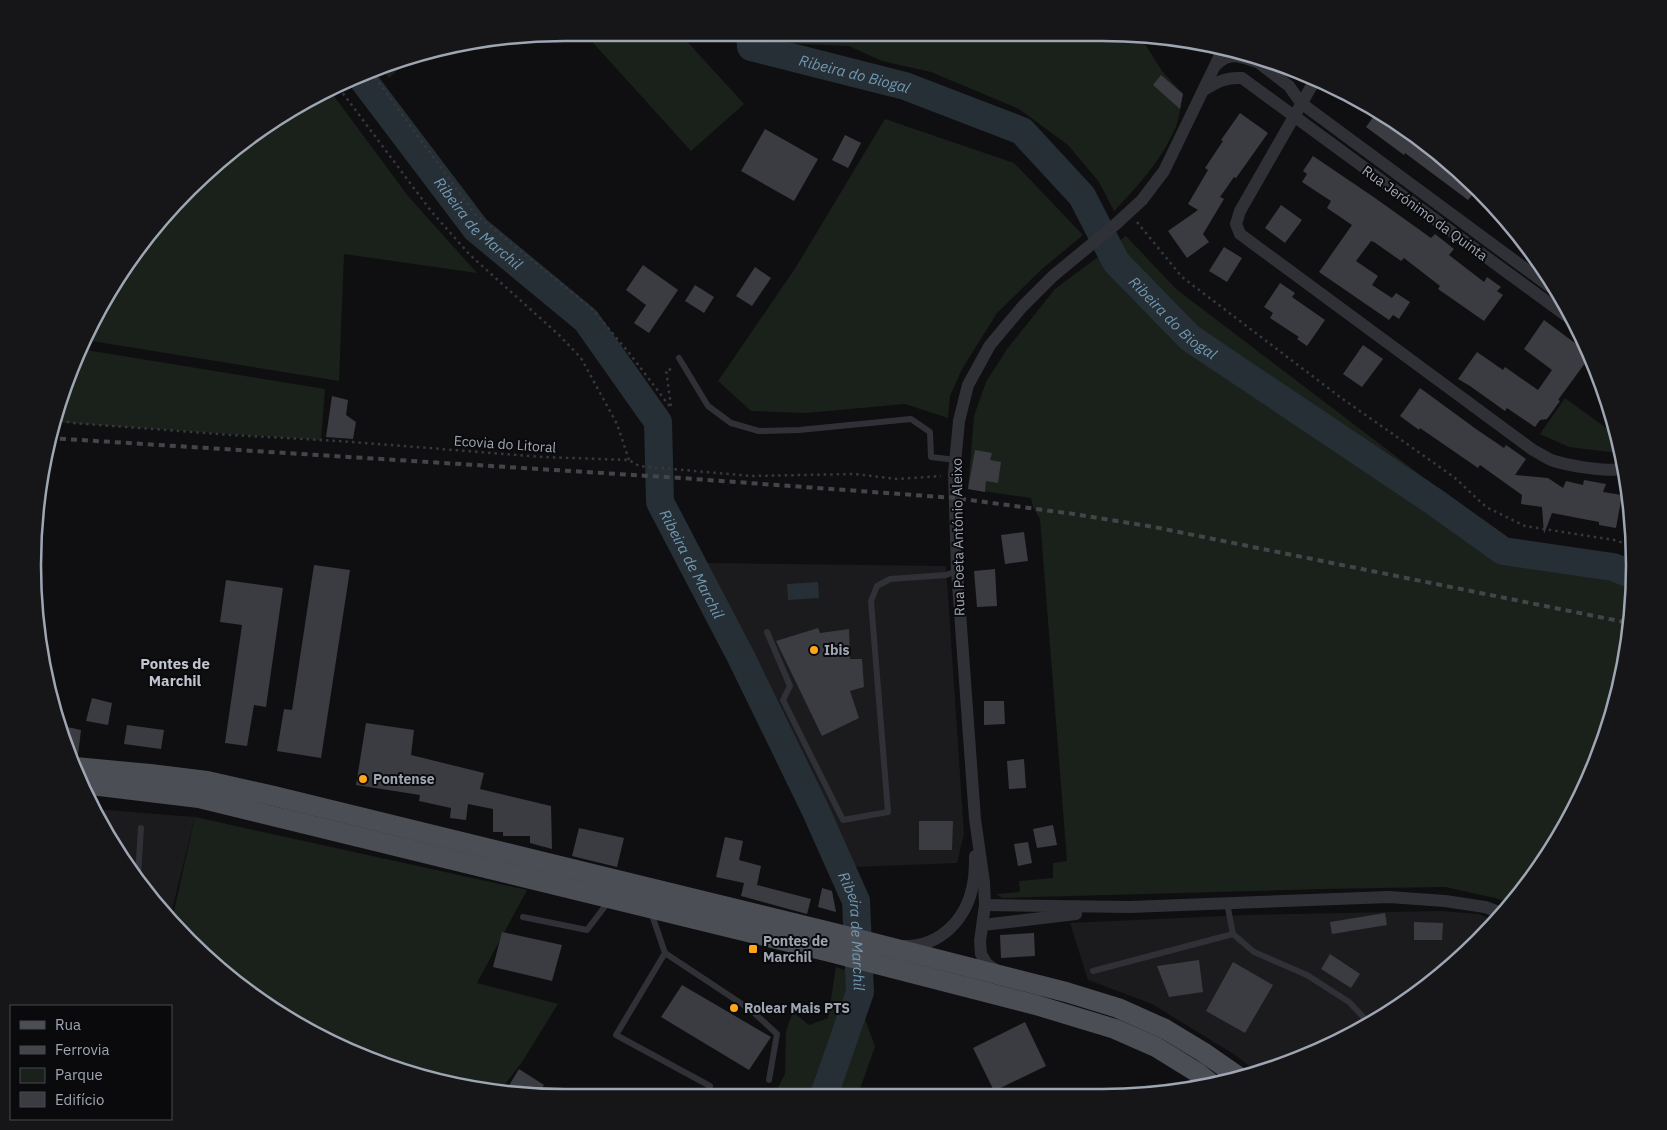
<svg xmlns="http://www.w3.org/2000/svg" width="1667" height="1130" viewBox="0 0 1667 1130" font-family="'IBM Plex Sans',sans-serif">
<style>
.built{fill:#1b1b1e}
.green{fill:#19211a}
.water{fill:#252f35}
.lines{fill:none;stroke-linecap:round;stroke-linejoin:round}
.river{stroke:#252f35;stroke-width:28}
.building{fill:#3b3c41}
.path{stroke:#36383d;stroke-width:2.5;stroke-dasharray:2.5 4;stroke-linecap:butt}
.lane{stroke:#303136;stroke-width:6}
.street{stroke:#303136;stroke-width:12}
.primary{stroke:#4c4e55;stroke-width:20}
.rail{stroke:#43454b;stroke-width:4;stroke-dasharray:6 5;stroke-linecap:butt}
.poi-dot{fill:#ffa519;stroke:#0a0a0c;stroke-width:2}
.labels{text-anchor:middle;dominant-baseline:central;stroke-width:4;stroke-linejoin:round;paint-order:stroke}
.street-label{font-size:14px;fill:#9fa6b3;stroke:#0a0a0c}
.poi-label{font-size:14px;font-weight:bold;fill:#9fa6b3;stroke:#0a0a0c;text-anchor:start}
.water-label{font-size:15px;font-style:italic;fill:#7298b2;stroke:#0a0a0c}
.neighbourhood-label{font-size:15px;font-weight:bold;fill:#c0c5cf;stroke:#0a0a0c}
.rim{fill:none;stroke:#9fa6b3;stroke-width:2.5}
</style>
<rect width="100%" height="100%" fill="#0f0f11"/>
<g class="built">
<polygon points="702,563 946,566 964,834 957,863 855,867"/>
<polygon points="94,809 195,817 170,918 104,831"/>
<polygon points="1441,911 1479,914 1495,921 1479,941 1398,1008 1306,1057 1257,1072 1235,1055 1152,1004 1088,980 1070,923 1245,915"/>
</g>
<g class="green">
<path d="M1102 33 1140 36 1162 71 1183 94C1180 105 1180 120 1174 131 1160 162 1137 187 1114 211L1099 182 1068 145 1019 109 931 72 882 61 849 46 775 43 762 41 760 35Z"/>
<polygon points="587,36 682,36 744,104 691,151"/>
<polygon points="413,56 389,78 380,67 394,61"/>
<polygon points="331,92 408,196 477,273 344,254 339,381 85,340 143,241 214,165 269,122"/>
<polygon points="885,119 1014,163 1083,235 1042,269 997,313 962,369 950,396 948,418 905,404 806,413 751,411 718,381 796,267"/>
<polygon points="1126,236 1176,289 1506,540 1634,560 1624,669 1594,769 1545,861 1510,903 1495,898 1445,887 1322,889 1002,898 996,894 1020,892 1019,881 1053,878 1053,863 1067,861 1040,519 1033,507 1031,498 968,489 974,416 986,382 1007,349 1055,289"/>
<polygon points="80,349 325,389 321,440 53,422 73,361"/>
<polygon points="1565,398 1617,436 1621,451 1618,453 1569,447 1540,434"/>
<polygon points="195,817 527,890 477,983 558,1004 522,1062 500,1091 461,1087 329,1042 269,1008 189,942 172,920"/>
<polygon points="836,967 870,978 864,1016 875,1047 857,1097 773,1097 785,1074 786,1031 793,1012 809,1025 828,1018"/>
</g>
<polygon class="water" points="818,582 819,598 788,600 787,584"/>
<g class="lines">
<g class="river">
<path id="s1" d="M750 35 751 47 905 86 1022 131 1082 196 1116 262 1190 338 1436 503 1503 551 1613 567 1633 575"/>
<path id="s2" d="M361 77 476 229 586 320 658 422 660 502 741 657 815 809 856 901 860 992 823 1098"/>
</g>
</g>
<g class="building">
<polygon points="1161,75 1183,94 1180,109 1153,85"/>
<polygon points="1377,112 1426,142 1478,188 1468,200 1405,153 1404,155 1366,127"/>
<polygon points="1240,113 1268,133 1236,178 1234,177 1220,197 1224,199 1203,234 1209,242 1187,258 1168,231 1198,210 1188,204 1208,170 1205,168 1223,141 1221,140"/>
<polygon points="765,129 818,159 794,201 741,171"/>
<polygon points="845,135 861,143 848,168 832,160"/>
<polygon points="1313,156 1375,198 1431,238 1435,234 1454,249 1449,255 1484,282 1487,277 1501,287 1497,291 1503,295 1484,321 1438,289 1440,286 1404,258 1401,261 1374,242 1371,241 1356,261 1378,276 1372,285 1392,298 1396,293 1410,302 1399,319 1393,315 1389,320 1319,272 1352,225 1327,208 1331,201 1302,182 1307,174 1303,171"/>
<polygon points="1281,205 1302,220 1285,243 1265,228"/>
<polygon points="1224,247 1242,258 1227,282 1209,271"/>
<polygon points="643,265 678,290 649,333 634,323 646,305 626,290"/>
<polygon points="755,267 771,278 752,306 736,296"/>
<polygon points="1280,283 1295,293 1292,297 1325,320 1307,346 1297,339 1299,337 1270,318 1273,313 1264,307"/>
<polygon points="695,285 714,297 704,313 685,301"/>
<polygon points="1544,320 1591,355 1558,400 1560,401 1547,419 1540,420 1535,427 1507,408 1505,411 1470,386 1458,379 1477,352 1503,370 1505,367 1538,390 1552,370 1524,349"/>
<polygon points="1363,345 1383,359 1362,387 1343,374"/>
<polygon points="1420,388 1476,429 1504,448 1506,445 1526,459 1515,475 1548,478 1563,488 1566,481 1583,485 1584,480 1606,484 1603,492 1622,495 1616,528 1599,525 1599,522 1552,513 1544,534 1542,507 1521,504 1522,495 1480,465 1478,468 1420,428 1419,430 1400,416"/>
<polygon points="332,396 348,400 346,415 356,422 353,439 326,437"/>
<polygon points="975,450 992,453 990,460 1001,462 998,483 986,481 985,492 968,489"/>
<polygon points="1024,532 1028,561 1005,564 1001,535"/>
<polygon points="314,565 350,570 321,758 277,751 284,709 292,710"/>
<polygon points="995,569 997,606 977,607 974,571"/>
<polygon points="226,580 283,588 266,707 254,705 247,746 225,743 242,625 220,622"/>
<polygon points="818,628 820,633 849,629 850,659 862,659 864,687 850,691 859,718 822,736 776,641"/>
<polygon points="92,698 112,703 108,725 86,721"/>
<polygon points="984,701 1004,701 1005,724 984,725"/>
<polygon points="366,723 414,730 411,755 484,773 480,789 551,806 552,849 530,843 530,836 503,836 503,832 493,832 493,809 468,804 466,820 450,818 451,808 419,801 420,795 356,785"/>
<polygon points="58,725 81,730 78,755 70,756 61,736"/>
<polygon points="127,725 164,730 161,749 124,744"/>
<polygon points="1024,759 1026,788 1009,789 1007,761"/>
<polygon points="919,821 953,821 952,850 919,850"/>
<polygon points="1053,825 1057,845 1037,848 1033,829"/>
<polygon points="579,828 624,838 617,867 572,856"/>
<polygon points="725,837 743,841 739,860 761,866 757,885 811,899 807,914 741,896 744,883 716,877"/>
<polygon points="1028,842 1032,863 1018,866 1014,844"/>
<polygon points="822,888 832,891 836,912 818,907"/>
<polygon points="1385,913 1387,925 1332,934 1330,922"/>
<polygon points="1414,922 1443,923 1442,940 1414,940"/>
<polygon points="502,932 562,945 552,981 493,967"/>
<polygon points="1034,933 1035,956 1001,958 1000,935"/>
<polygon points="1330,954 1360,974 1351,988 1321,969"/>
<polygon points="1199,960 1203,992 1169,997 1157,966"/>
<polygon points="1233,962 1273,985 1245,1033 1206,1011"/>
<polygon points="682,985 771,1037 749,1070 661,1017"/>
<polygon points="1025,1022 1046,1066 994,1091 973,1048"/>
<polygon points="519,1069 544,1085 538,1095 505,1092"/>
</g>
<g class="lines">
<g class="path">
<polyline points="371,72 475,214 592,309 630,354 671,408"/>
<polyline points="339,88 431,211 470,255 559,335 581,358 617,424 629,460"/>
<polyline points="1137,222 1182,277 1340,397 1454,477 1486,507 1525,526 1614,540 1633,546"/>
<polyline points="671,406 666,370 674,369"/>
<polyline points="54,419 73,423 232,435 339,441 543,457 629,460 639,466 751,476 854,474 897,479 941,476"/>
</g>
<g class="lane">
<polyline points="679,358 708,406 731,423 759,431 799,430 911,419 930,432 931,457 956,460"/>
<polyline points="767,632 790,686 783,700 843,820 888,812 871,601 877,586 890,579 946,575 957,571"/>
<polyline points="138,875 141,828"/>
<polyline points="1227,903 1233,934 1254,952 1307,975 1349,1002 1369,1023"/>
<polyline points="651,912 665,953 751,1010 777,1034 769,1080"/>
<polyline points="523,917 587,930 609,901"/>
<polyline points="665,953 616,1035 710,1086"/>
<polyline points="1093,971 1233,934"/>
</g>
<g class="street">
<polyline points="1254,59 1289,86 1301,103 1557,292"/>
<path d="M1216 65C1230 51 1241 57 1257 62"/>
<path d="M1315 80 1240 211 1236 224 1240 234 1533 450C1539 453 1545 457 1551 460 1568 466 1607 472 1625 469"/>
<path d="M1204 90C1217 82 1226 77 1242 78L1572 320"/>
<polyline points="985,905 1130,907 1389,897 1445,901 1485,907 1502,913"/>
<polyline points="983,925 1076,914"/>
<path d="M904 946C940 947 967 919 973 884 975 875 975 865 975 856"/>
<polyline points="997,971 987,964 981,954 980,941 985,905 984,882 975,819 957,571 954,474 959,421 968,385 990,345 1022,307 1053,276 1116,224 1142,200 1164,171 1223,49"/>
</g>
<g class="primary">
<polyline points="75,767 150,774 207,781 274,796 834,933 1066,992 1118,1008 1165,1029 1203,1052 1239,1077"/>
<polyline points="83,784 199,798 830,952 1036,1005 1115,1029 1156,1047 1198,1073 1213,1085"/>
</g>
<polyline class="rail" points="49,438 681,478 955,498 1074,514 1154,527 1629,623"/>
</g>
<g class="poi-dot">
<circle cx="814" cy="650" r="5"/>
<circle cx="363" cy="779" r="5"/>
<rect x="748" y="944" width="10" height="10" rx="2.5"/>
<circle cx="734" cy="1008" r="5"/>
</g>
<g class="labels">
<g class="street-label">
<text transform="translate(1425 213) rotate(36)">Rua Jerónimo da Quinta</text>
<text transform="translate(505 444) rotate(4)">Ecovia do Litoral</text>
<text transform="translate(958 537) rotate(-91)">Rua Poeta António Aleixo</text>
</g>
<g class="poi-label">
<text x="824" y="650">Ibis</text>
<text x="373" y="779">Pontense</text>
<text x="763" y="941">Pontes de<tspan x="763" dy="16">Marchil</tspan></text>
<text x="744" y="1008">Rolear Mais PTS</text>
</g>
<g class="water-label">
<text stroke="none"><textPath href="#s1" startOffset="119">Ribeira do Biogal</textPath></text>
<text stroke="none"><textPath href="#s2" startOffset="188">Ribeira de Marchil</textPath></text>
<text stroke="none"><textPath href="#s1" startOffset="539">Ribeira do Biogal</textPath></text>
<text stroke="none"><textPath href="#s2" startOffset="608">Ribeira de Marchil</textPath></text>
<text stroke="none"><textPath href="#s2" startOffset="1012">Ribeira de Marchil</textPath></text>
</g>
<g class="neighbourhood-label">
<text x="175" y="663">Pontes de<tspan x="175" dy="17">Marchil</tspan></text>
</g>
</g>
<path d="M0 0H1667V1130H0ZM565 41H1102A524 524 0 0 1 1626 565V565A524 524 0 0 1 1102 1089H565A524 524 0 0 1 41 565V565A524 524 0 0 1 565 41Z" fill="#161619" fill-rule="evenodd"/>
<path class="rim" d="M565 41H1102A524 524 0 0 1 1626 565V565A524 524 0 0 1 1102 1089H565A524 524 0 0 1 41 565V565A524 524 0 0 1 565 41Z"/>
<rect x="10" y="1005" width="162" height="115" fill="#0a0a0c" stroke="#46484f"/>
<rect x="20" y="1021" width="25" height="8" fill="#4c4e55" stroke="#46484f"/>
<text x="55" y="1030" font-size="15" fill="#9fa6b3">Rua</text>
<rect x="20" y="1046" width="25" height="8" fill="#43454b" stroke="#46484f"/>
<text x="55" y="1055" font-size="15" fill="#9fa6b3">Ferrovia</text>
<rect x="20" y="1068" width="25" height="15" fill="#19211a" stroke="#46484f"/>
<text x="55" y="1080" font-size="15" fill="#9fa6b3">Parque</text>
<rect x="20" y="1092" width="25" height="15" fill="#3b3c41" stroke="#46484f"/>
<text x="55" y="1105" font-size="15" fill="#9fa6b3">Edifício</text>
</svg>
